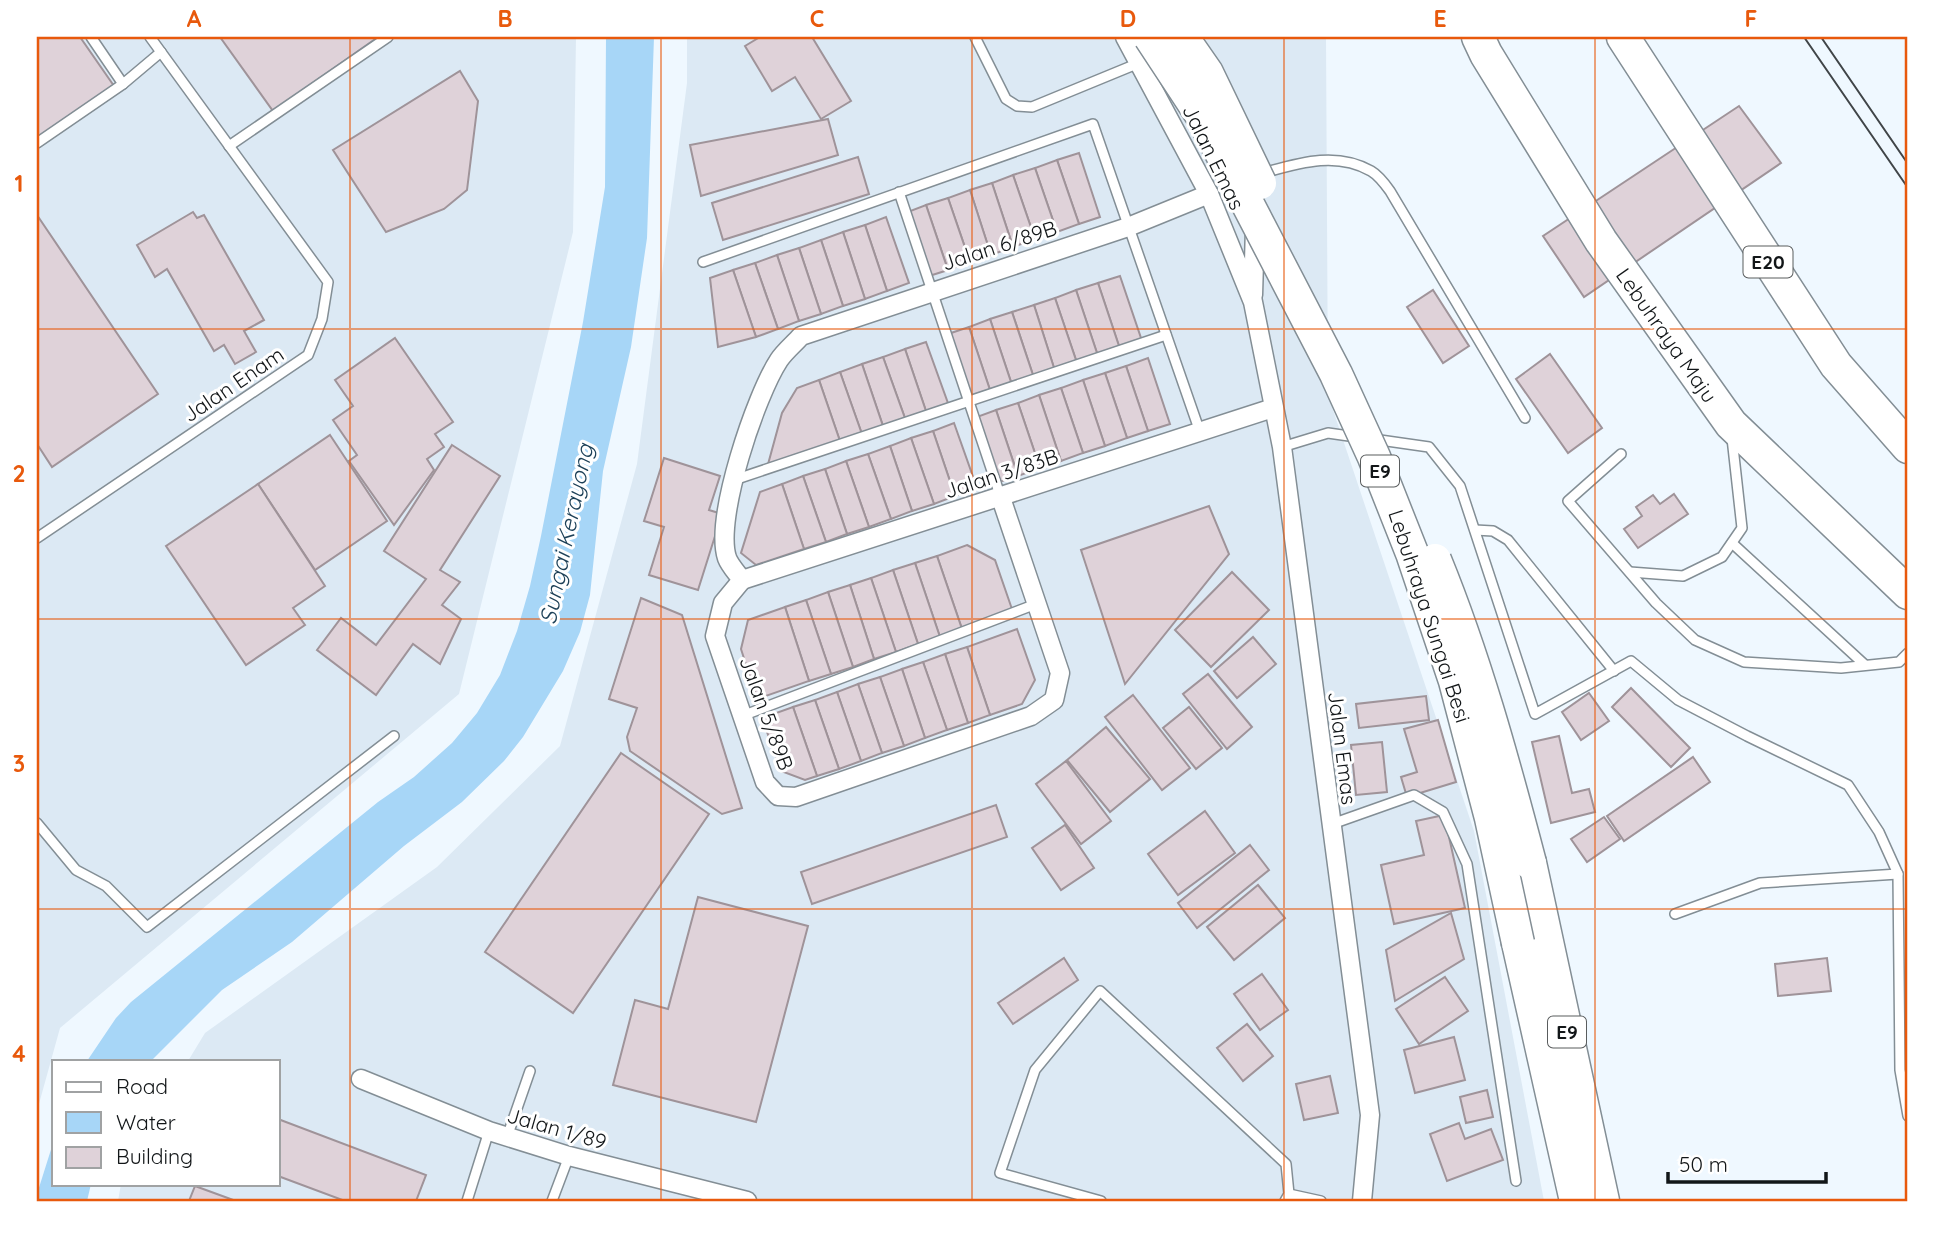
<svg xmlns="http://www.w3.org/2000/svg" width="1945" height="1238" viewBox="0 0 1945 1238" font-family="Quicksand,sans-serif">
<style>
.built{fill:#dce9f4}
.water{fill:#a7d6f7}
.building{fill:#dfd2d9;stroke:#9f9399;stroke-width:2}
.lines{fill:none;stroke-linecap:round;stroke-linejoin:round}
.service-casing{stroke:#838e95;stroke-width:12}
.minor-casing{stroke:#838e95;stroke-width:21}
.motorway-casing{stroke:#838e95;stroke-width:35}
.service{stroke:#fff;stroke-width:9}
.minor{stroke:#fff;stroke-width:18}
.motorway{stroke:#fff;stroke-width:32}
.tram{stroke:#404548;stroke-width:2}
.motorway-bridge-casing{stroke:#838e95;stroke-width:35;stroke-linecap:butt}
.motorway-bridge{stroke:#fff;stroke-width:32}
.grid{fill:none;stroke:#e8590c;stroke-width:2;stroke-opacity:0.55}
.labels{text-anchor:middle;dominant-baseline:central;stroke-width:6;stroke-linejoin:round;paint-order:stroke}
.shield{fill:#fff;stroke:#595c5d;stroke-width:2}
.shield-label{font-size:19px;font-weight:bold;fill:#121618}
.street-label{font-size:21px;fill:#121618;stroke:#fff}
.water-label{font-size:23px;font-style:italic;fill:#1d4158;stroke:#fff}
.neatline{fill:none;stroke:#e8590c;stroke-width:2.5}
.grid-label{font-size:23px;text-anchor:middle;font-weight:bold;fill:#e8590c}
</style>
<rect width="100%" height="100%" fill="#eff8ff"/>
<g class="built">
<polygon points="37,37 576,37 573,232 459,694 60,1028 37,1111"/>
<polygon points="687,37 1326,37 1328,395 1474,831 1544,1201 118,1201 121,1184 278,1184 278,1061 188,1061 205,1033 437,867 560,746 637,464 687,83"/>
</g>
<g class="water">
<polygon points="606,37 654,37 647,238 631,347 603,471 590,595 580,632 563,671 523,737 504,761 462,802 404,846 292,942 222,990 151,1061 87,1061 116,1018 131,1002 378,802 414,777 452,743 477,713 500,675 517,631 530,586 541,536 583,322 605,187"/>
<polygon points="54,1140 54,1184 91,1184 87,1201 37,1201 37,1194"/>
</g>
<g class="building">
<polygon points="37,37 80,37 114,86 37,140"/>
<polygon points="220,37 378,37 273,111"/>
<polygon points="760,37 812,37 851,101 821,119 795,77 772,91 745,46"/>
<polygon points="460,71 478,101 467,190 444,209 386,232 333,150"/>
<polygon points="1739,106 1781,163 1584,297 1543,236"/>
<polygon points="828,119 838,155 701,196 690,145"/>
<polygon points="1079,153 1100,217 1079,224 1057,160"/>
<polygon points="858,157 869,194 723,240 712,203"/>
<polygon points="1057,160 1079,224 1057,232 1035,168"/>
<polygon points="1035,168 1057,232 1035,239 1013,175"/>
<polygon points="1013,175 1035,239 1013,247 992,183"/>
<polygon points="992,183 1013,247 991,255 970,190"/>
<polygon points="970,190 991,255 970,262 948,198"/>
<polygon points="948,198 970,262 948,270 926,205"/>
<polygon points="926,205 948,270 926,277 905,213"/>
<polygon points="193,212 197,218 204,215 264,320 244,331 256,352 235,364 224,345 214,351 167,269 155,277 137,245"/>
<polygon points="37,215 158,394 52,467 37,444"/>
<polygon points="886,217 909,283 887,291 865,225"/>
<polygon points="865,225 887,291 865,299 843,232"/>
<polygon points="843,232 865,299 843,306 821,240"/>
<polygon points="821,240 843,306 821,314 799,248"/>
<polygon points="799,248 821,314 799,321 777,255"/>
<polygon points="777,255 799,321 778,329 755,263"/>
<polygon points="755,263 778,329 756,337 733,270"/>
<polygon points="733,270 756,337 718,347 710,278"/>
<polygon points="1120,276 1142,341 1120,349 1098,283"/>
<polygon points="1098,283 1120,349 1098,356 1076,290"/>
<polygon points="1076,290 1098,356 1077,363 1055,298"/>
<polygon points="1433,290 1469,346 1443,363 1407,307"/>
<polygon points="1055,298 1077,363 1055,371 1034,305"/>
<polygon points="1034,305 1055,371 1034,378 1012,312"/>
<polygon points="1012,312 1034,378 1012,385 990,319"/>
<polygon points="990,319 1012,385 991,393 969,327"/>
<polygon points="969,327 991,393 969,400 948,334"/>
<polygon points="395,338 453,422 435,434 444,447 427,459 434,470 394,525 349,461 357,455 333,420 353,406 335,380"/>
<polygon points="926,342 949,406 927,414 905,349"/>
<polygon points="905,349 927,414 906,421 883,357"/>
<polygon points="1550,354 1602,428 1568,453 1516,379"/>
<polygon points="883,357 906,421 884,429 862,364"/>
<polygon points="1148,358 1170,424 1148,431 1126,366"/>
<polygon points="862,364 884,429 863,437 840,372"/>
<polygon points="1126,366 1148,431 1127,438 1105,373"/>
<polygon points="840,372 863,437 841,444 819,380"/>
<polygon points="1105,373 1127,438 1105,446 1083,380"/>
<polygon points="819,380 841,444 767,468 782,413 797,388"/>
<polygon points="1083,380 1105,446 1083,453 1061,388"/>
<polygon points="1061,388 1083,453 1061,461 1039,395"/>
<polygon points="1039,395 1061,461 1040,468 1018,403"/>
<polygon points="1018,403 1040,468 1018,476 996,410"/>
<polygon points="996,410 1018,476 996,483 974,418"/>
<polygon points="954,423 977,488 955,496 933,431"/>
<polygon points="933,431 955,496 934,504 911,438"/>
<polygon points="330,435 387,521 315,570 258,484"/>
<polygon points="911,438 934,504 912,511 890,446"/>
<polygon points="452,445 500,476 440,570 460,582 442,605 461,619 440,664 413,644 376,695 317,650 341,618 376,645 426,579 384,551"/>
<polygon points="890,446 912,511 891,519 868,454"/>
<polygon points="868,454 891,519 869,527 846,461"/>
<polygon points="664,458 720,476 709,510 722,514 698,590 649,575 664,527 644,521"/>
<polygon points="846,461 869,527 847,534 825,469"/>
<polygon points="825,469 847,534 826,542 803,476"/>
<polygon points="803,476 826,542 804,549 782,484"/>
<polygon points="258,484 325,586 293,608 305,625 246,665 166,546"/>
<polygon points="782,484 804,549 756,565 741,553 760,492"/>
<polygon points="1674,494 1688,514 1638,548 1624,529 1642,516 1636,507 1653,495 1660,504"/>
<polygon points="1209,506 1229,554 1125,684 1081,550"/>
<polygon points="967,545 995,560 1013,612 962,629 937,556"/>
<polygon points="937,556 962,629 940,637 915,563"/>
<polygon points="915,563 940,637 918,644 893,570"/>
<polygon points="893,570 918,644 896,652 871,578"/>
<polygon points="1232,572 1269,610 1211,667 1175,630"/>
<polygon points="871,578 896,652 874,659 850,585"/>
<polygon points="850,585 874,659 853,667 828,592"/>
<polygon points="828,592 853,667 831,674 806,600"/>
<polygon points="641,598 682,615 742,808 722,814 630,751 627,737 637,708 609,699"/>
<polygon points="806,600 831,674 809,681 785,607"/>
<polygon points="785,607 809,681 757,699 741,649 748,620"/>
<polygon points="1017,629 1035,680 1022,704 990,715 967,647"/>
<polygon points="1253,637 1276,664 1237,698 1214,671"/>
<polygon points="967,647 990,715 968,723 945,654"/>
<polygon points="945,654 968,723 947,730 923,662"/>
<polygon points="923,662 947,730 925,738 902,669"/>
<polygon points="902,669 925,738 904,746 880,677"/>
<polygon points="1208,674 1252,727 1227,749 1183,694"/>
<polygon points="880,677 904,746 882,753 858,684"/>
<polygon points="858,684 882,753 861,761 837,692"/>
<polygon points="1631,688 1690,748 1671,767 1612,707"/>
<polygon points="837,692 861,761 839,769 815,700"/>
<polygon points="1589,693 1609,721 1581,740 1562,712"/>
<polygon points="1133,695 1190,768 1162,790 1105,717"/>
<polygon points="1426,696 1429,720 1359,728 1356,704"/>
<polygon points="815,700 839,769 817,776 793,707"/>
<polygon points="793,707 817,776 805,780 781,771 762,718"/>
<polygon points="1189,707 1222,748 1196,769 1163,728"/>
<polygon points="1438,720 1456,782 1407,797 1401,777 1417,772 1404,729"/>
<polygon points="1106,727 1150,779 1110,812 1067,760"/>
<polygon points="1559,736 1572,793 1589,789 1595,812 1551,823 1532,742"/>
<polygon points="1382,742 1387,792 1356,795 1351,745"/>
<polygon points="621,753 709,814 573,1013 485,952"/>
<polygon points="1693,757 1710,782 1624,841 1607,816"/>
<polygon points="1066,761 1111,821 1081,844 1036,784"/>
<polygon points="996,805 1007,837 812,904 801,872"/>
<polygon points="1205,811 1235,853 1178,895 1148,854"/>
<polygon points="1444,815 1465,908 1394,924 1381,865 1424,855 1416,821"/>
<polygon points="1604,817 1620,839 1587,862 1571,839"/>
<polygon points="1065,825 1094,868 1061,890 1032,848"/>
<polygon points="1250,845 1269,870 1197,928 1178,903"/>
<polygon points="1258,885 1285,918 1234,960 1207,927"/>
<polygon points="698,897 808,926 756,1122 613,1085 635,1000 668,1009"/>
<polygon points="1451,913 1464,959 1395,1001 1386,950"/>
<polygon points="1064,958 1078,980 1013,1024 998,1003"/>
<polygon points="1827,958 1831,991 1778,996 1775,964"/>
<polygon points="1262,974 1288,1010 1260,1030 1234,994"/>
<polygon points="1445,977 1468,1011 1419,1044 1396,1009"/>
<polygon points="1247,1024 1273,1056 1243,1081 1217,1048"/>
<polygon points="1454,1037 1465,1080 1415,1093 1404,1050"/>
<polygon points="1330,1076 1338,1113 1304,1120 1296,1084"/>
<polygon points="1487,1090 1493,1117 1466,1123 1460,1097"/>
<polygon points="278,1119 426,1175 416,1201 345,1201 278,1176"/>
<polygon points="1459,1123 1465,1139 1491,1129 1503,1160 1447,1181 1430,1134"/>
<polygon points="195,1186 236,1201 189,1201"/>
</g>
<g class="lines">
<g class="service-casing">
<g id="service">
<polyline points="91,37 123,84"/>
<polyline points="975,37 1006,99 1017,106 1032,107 1139,63"/>
<polyline points="37,143 123,84 161,52"/>
<polyline points="229,146 388,37"/>
<path d="M1263 173C1299 163 1336 151 1371 171 1378 175 1385 184 1390 191L1525 418"/>
<polyline points="899,192 1001,498"/>
<polyline points="703,262 1093,124 1200,432"/>
<polyline points="1373,439 1429,447 1460,486 1535,714 1631,661 1678,700 1747,736 1848,785 1879,832 1898,874 1900,1070 1908,1116"/>
<polyline points="1282,447 1328,433 1356,437"/>
<polyline points="1621,454 1568,501 1656,603 1695,640 1744,662 1841,668 1899,662 1908,653"/>
<polyline points="734,480 1166,335"/>
<polyline points="1475,530 1493,531 1508,540 1614,671"/>
<polyline points="37,538 308,355 322,319 328,282 150,37"/>
<polyline points="1732,543 1865,665"/>
<polyline points="1630,572 1683,576 1722,557 1742,528 1732,438"/>
<polyline points="742,716 1036,604"/>
<polyline points="37,823 76,870 106,886 147,927 394,736"/>
<polyline points="1332,824 1414,795 1443,812 1467,864 1516,1181"/>
<polyline points="1675,914 1760,883 1898,874"/>
<polyline points="507,1137 530,1071"/>
<polyline points="1289,1194 1321,1201"/>
<polyline points="467,1201 489,1131"/>
<polyline points="552,1201 569,1156"/>
<polyline points="1101,1201 1000,1173 1035,1070 1100,991 1286,1164 1289,1194 1285,1201"/>
</g>
</g>
<g class="minor-casing">
<g id="minor">
<polyline points="1125,37 1209,194 1253,302 1282,447 1370,1115 1362,1201"/>
<polyline points="1253,295 1255,228"/>
<path d="M1001 498 1060 673 1054 700 1031 716 796 797 778 796 765 782 715 636 723 603 742 580C738 574 730 566 727 558 714 518 756 395 779 360 785 351 794 344 801 336L1128 227 1209 194"/>
<polyline points="742,580 1273,408"/>
<polyline points="361,1079 489,1131 569,1156 747,1201"/>
</g>
</g>
<g class="motorway-casing">
<g id="motorway">
<polyline points="1478,37 1486,54 1601,241 1731,424 1908,593"/>
<polyline points="1623,37 1836,365 1908,447"/>
<polyline points="1530,863 1603,1201"/>
<polyline points="1518,943 1576,1201"/>
</g>
</g>
<use href="#service" class="service"/>
<use href="#minor" class="minor"/>
<use href="#motorway" class="motorway"/>
<g class="tram">
<polyline points="1804,37 1908,188"/>
<polyline points="1821,37 1908,164"/>
</g>
<g class="motorway-bridge-casing">
<g id="motorway-bridge">
<polyline points="1150,37 1202,116 1336,374 1374,457 1412,553 1455,681 1491,818 1518,943"/>
<polyline points="1182,37 1207,73 1260,183"/>
<path d="M1435 560C1475 658 1503 760 1530 863"/>
</g>
</g>
<use href="#motorway-bridge" class="motorway-bridge"/>
</g>
<path class="grid" d="M350 37V1201M661 37V1201M972 37V1201M1284 37V1201M1595 37V1201M37 329H1908M37 619H1908M37 909H1908"/>
<g class="labels">
<g class="shield">
<rect x="1743.5" y="246.5" width="49" height="31" rx="5"/>
<rect x="1361" y="455.5" width="38" height="31" rx="5"/>
<rect x="1548" y="1016.5" width="38" height="31" rx="5"/>
</g>
<g class="shield-label">
<text x="1768" y="262">E20</text>
<text x="1380" y="471">E9</text>
<text x="1567" y="1032">E9</text>
</g>
<g class="street-label">
<text transform="translate(1214 157) rotate(64)">Jalan Emas</text>
<text transform="translate(999 245) rotate(-18)">Jalan 6/89B</text>
<text transform="translate(1667 335) rotate(55)">Lebuhraya Maju</text>
<text transform="translate(233 384) rotate(-34)">Jalan Enam</text>
<text transform="translate(1001 473) rotate(-18)">Jalan 3/83B</text>
<text transform="translate(1430 616) rotate(72)">Lebuhraya Sungai Besi</text>
<text transform="translate(767 713) rotate(70)">Jalan 5/89B</text>
<text transform="translate(1343 748) rotate(83)">Jalan Emas</text>
<text transform="translate(557 1128) rotate(16)">Jalan 1/89</text>
</g>
<g class="water-label">
<text transform="translate(566 534) rotate(-78)">Sungai Kerayong</text>
</g>
</g>
<rect width="1945" height="1238" fill="none" stroke="#ffffff" stroke-width="77"/>
<rect x="52" y="1060" width="228" height="126" fill="#ffffff" stroke="#a0a2a3" stroke-width="2"/>
<rect x="66" y="1082" width="35" height="10" fill="#ffffff" stroke="#a0a2a3" stroke-width="2"/>
<text x="116" y="1094" font-size="21" fill="#121618">Road</text>
<rect x="66" y="1112" width="35" height="21" fill="#a7d6f7" stroke="#a0a2a3" stroke-width="2"/>
<text x="116" y="1130" font-size="21" fill="#121618">Water</text>
<rect x="66" y="1147" width="35" height="21" fill="#dfd2d9" stroke="#a0a2a3" stroke-width="2"/>
<text x="116" y="1164" font-size="21" fill="#121618">Building</text>
<path d="M1668 1172v10h158v-10" fill="none" stroke="#121618" stroke-width="3.5"/>
<text x="1679" y="1172" font-size="21" fill="#121618" stroke="#ffffff" stroke-width="5" paint-order="stroke">50 m</text>
<rect x="38" y="38" width="1868" height="1162" class="neatline"/>
<g class="grid-label">
<text x="194" y="27">A</text>
<text x="505" y="27">B</text>
<text x="817" y="27">C</text>
<text x="1128" y="27">D</text>
<text x="1440" y="27">E</text>
<text x="1751" y="27">F</text>
<text x="19" y="192">1</text>
<text x="19" y="482">2</text>
<text x="19" y="772">3</text>
<text x="19" y="1062">4</text>
</g>
</svg>
